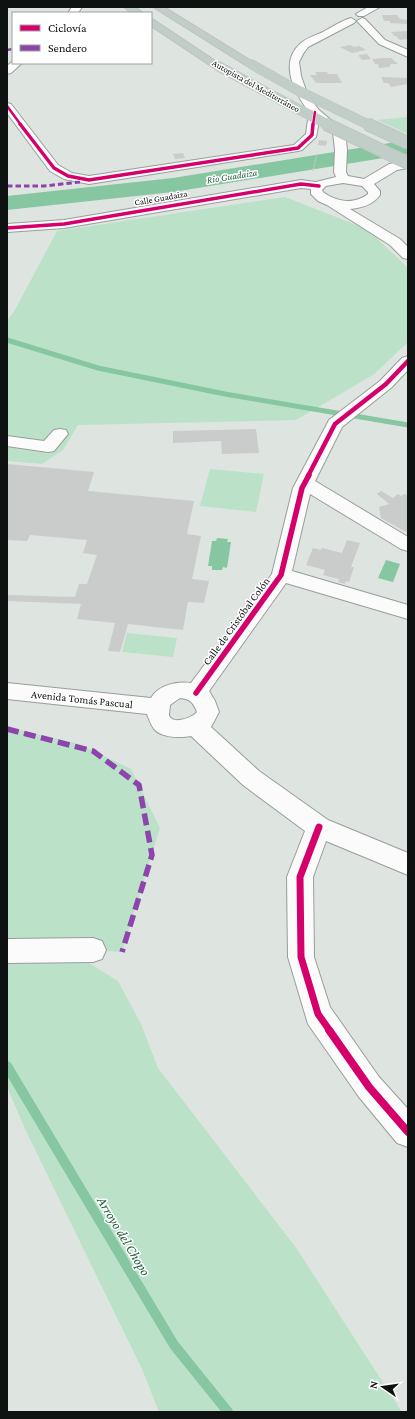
<svg xmlns="http://www.w3.org/2000/svg" width="415" height="1419" viewBox="0 0 415 1419" font-family="'Crimson Pro',serif">
<style>
.green{fill:#bbe2c9}
.water{fill:#86c6a0}
.lines{fill:none;stroke-linecap:round;stroke-linejoin:round}
.stream-far1{stroke:#86c6a0;stroke-width:5}
.stream{stroke:#86c6a0;stroke-width:10}
.river{fill:#86c6a0;fill-rule:evenodd}
.building{fill:#cacccc}
.minor-casing{stroke:#999d9a;stroke-width:2}
.highway-casing{stroke:#bec2c0;stroke-width:2}
.path{stroke:#cdcecd;stroke-width:1.5;stroke-dasharray:1 1;stroke-linecap:butt}
.minor{fill:#fafbfa;fill-rule:evenodd}
.highway{fill:#c1cec7;fill-rule:evenodd}
.highway-bridge-far1-casing{stroke:#bec2c0;stroke-width:10;stroke-linecap:butt}
.highway-bridge-casing{stroke:#bec2c0;stroke-width:14;stroke-linecap:butt}
.highway-bridge-far1{stroke:#c1cec7;stroke-width:10}
.highway-bridge{stroke:#c1cec7;stroke-width:12}
.quiet-far2{stroke:#8e44ad;stroke-width:2.5;stroke-dasharray:4.5 2.5;stroke-linecap:butt}
.quiet-far1{stroke:#8e44ad;stroke-width:3;stroke-dasharray:5.5 3;stroke-linecap:butt}
.quiet{stroke:#8e44ad;stroke-width:5.5;stroke-dasharray:12 5.5;stroke-linecap:butt}
.cycleway-far5-casing{stroke:#fff;stroke-width:3.5}
.cycleway-far4-casing{stroke:#fff;stroke-width:5}
.cycleway-far3-casing{stroke:#fff;stroke-width:6}
.cycleway-far2-casing{stroke:#fff;stroke-width:8}
.cycleway-far1-casing{stroke:#fff;stroke-width:10}
.cycleway-casing{stroke:#fff;stroke-width:11}
.cycleway-far5{stroke:#d6006c;stroke-width:2.5}
.cycleway-far4{stroke:#d6006c;stroke-width:3.5}
.cycleway-far3{stroke:#d6006c;stroke-width:4.5}
.cycleway-far2{stroke:#d6006c;stroke-width:5.5}
.cycleway-far1{stroke:#d6006c;stroke-width:7}
.cycleway{stroke:#d6006c;stroke-width:8}
.labels{text-anchor:middle;dominant-baseline:central;stroke-width:3;stroke-linejoin:round;paint-order:stroke}
.far-street-label{font-size:9px;fill:#0e1210;stroke:#fff}
.far-water-label{font-size:10px;font-style:italic;fill:#22613e;stroke:#fff}
.street-label{font-size:11px;fill:#0e1210;stroke:#fff}
.near-water-label{font-size:14px;font-style:italic;fill:#22613e;stroke:#fff}
</style>
<rect width="100%" height="100%" fill="#dee4e0"/>
<g class="green">
<polygon points="408,117 408,134 377,120"/>
<polygon points="285,197 367,229 408,268 407,343 373,375 296,420 78,425 63,450 42,464 7,461 7,321 15,310 57,231"/>
<polygon points="210,469 264,474 256,512 200,506"/>
<polygon points="127,633 177,638 173,657 122,652"/>
<polygon points="7,727 79,744 131,769 160,828 122,952 48,947 7,946"/>
<polygon points="7,956 84,960 118,981 141,1024 158,1068 297,1249 402,1412 159,1412 142,1369 25,1129 7,1087"/>
</g>
<g class="water">
<polygon points="217,538 228,539 227,542 231,542 227,568 223,567 222,570 212,570 212,566 208,566 212,541 216,541"/>
<polygon points="386,560 400,564 393,582 378,578"/>
</g>
<g class="lines">
<polyline class="stream-far1" points="7,340 98,368 225,394 408,425"/>
<polyline class="stream" points="7,1066 174,1345 228,1412"/>
<polygon class="river" points="408,140 408,154 173,192 7,210 7,196 173,178"/>
</g>
<g class="building">
<polygon points="382,15 397,15 400,19 408,20 408,24 390,23 390,21 384,21"/>
<polygon points="408,31 408,39 400,40 396,36 391,35 394,35 391,32"/>
<polygon points="350,45 354,47 359,46 366,50 352,53 340,47"/>
<polygon points="367,54 371,59 362,60 358,55"/>
<polygon points="382,58 391,58 398,64 391,64 389,67 379,68 378,64 375,64 372,59"/>
<polygon points="315,72 327,72 328,74 337,74 342,83 316,83 310,75 317,75"/>
<polygon points="381,77 407,78 408,84 391,87 388,83 384,83"/>
<polygon points="319,140 327,141 326,146 318,145"/>
<polygon points="183,153 185,158 175,159 173,154"/>
<polygon points="256,429 259,453 222,454 221,441 173,443 173,431"/>
<polygon points="7,464 94,472 88,491 194,501 187,534 201,536 192,579 209,581 204,603 188,602 183,630 128,624 120,652 108,651 115,623 77,619 81,604 7,601 7,595 75,597 79,584 87,584 97,555 83,553 87,540 30,535 27,541 7,540"/>
<polygon points="381,491 393,498 398,494 401,496 404,494 408,495 408,533 381,518 379,507 389,504 377,494"/>
<polygon points="347,540 360,543 351,567 354,567 349,582 346,581 345,584 338,582 339,579 323,575 325,570 306,565 313,548 321,550 322,548 342,553"/>
</g>
<g class="lines">
<g class="minor-casing">
<g id="minor">
<polygon points="72,7 82,7 78,13 68,13"/>
<polygon points="368,7 380,7 364,16 358,16 356,14"/>
<path d="M351 18 356 21 354 23 308 47 303 54 299 62 301 76 308 96 319 110 345 132 347 150 346 172 348 176 364 179 389 164 408 160V168L397 170 374 184 380 191V195C373 205 361 208 350 209L400 239 408 247V259L403 258 390 245 327 205 318 201 311 194V189L301 188 64 228 7 232V224L64 220 301 180 316 182 336 177 334 172 335 150 333 133 319 121 316 137 302 150 298 151 89 184 64 179 50 171 7 113V103L11 104 58 165 72 173 89 176 294 145 306 134 309 112C295 93 278 63 301 43 307 38 316 35 323 32 332 27 341 21 351 18ZM343 183 362 186 368 192V194C354 205 336 202 323 192L322 190 326 186Z"/>
<polygon points="362,18 365,19 385,40 408,50 408,57 379,44 357,21"/>
<polygon points="13,61 13,63 22,63 11,73 7,74 7,66"/>
<path d="M408 356V370L392 387 342 427 315 481 408 537V551L401 549 310 494 292 571 408 605V619L286 583 209 691 215 701 219 712 211 727 259 771 328 820 408 853V875L326 841 313 877 314 957 330 1007 379 1077 408 1109V1147L397 1143 359 1097 308 1024 288 957 287 877 305 831 243 785 191 736C180 738 162 738 154 729 151 725 149 719 147 714L7 699V683L151 698C158 685 177 681 191 683L272 574 293 488 327 424 329 420 380 381 402 358ZM180 698C190 699 193 702 197 712L195 714C190 718 172 725 169 715 169 712 170 708 170 705Z"/>
<polygon points="60,429 66,430 68,434 54,451 48,452 7,446 7,436 44,441 54,430"/>
<polygon points="93,938 102,941 106,950 102,959 93,962 7,963 7,939"/>
</g>
</g>
<g class="highway-casing">
<g id="highway">
<polygon points="124,7 135,7 143,13 132,13"/>
<polygon points="153,7 164,7 256,64 255,66 247,66"/>
<polygon points="151,19 154,20 223,66 218,69 214,68 151,26"/>
</g>
</g>
<polyline class="path" points="313,171 317,153"/>
<use href="#minor" class="minor"/>
<use href="#highway" class="highway"/>
<g class="highway-bridge-far1-casing">
<g id="highway-bridge-far1">
<polyline points="251,64 297,90 369,125"/>
<polyline points="218,66 328,125"/>
</g>
</g>
<g class="highway-bridge-casing">
<g id="highway-bridge">
<polyline points="326,124 408,163"/>
<polyline points="367,124 408,143"/>
</g>
</g>
<use href="#highway-bridge-far1" class="highway-bridge-far1"/>
<use href="#highway-bridge" class="highway-bridge"/>
<polyline class="quiet-far2" points="7,50 13,49"/>
<polyline class="quiet-far1" points="7,186 44,186 80,182"/>
<polyline class="quiet" points="7,729 93,751 139,785 152,855 122,952"/>
<g class="cycleway-far5-casing">
<g id="cycleway-far5">
<polyline points="7,106 21,125"/>
<polyline points="313,125 315,112"/>
</g>
</g>
<g class="cycleway-far4-casing">
<g id="cycleway-far4">
<polyline points="20,124 54,168 68,176 89,180 298,148 312,135 313,124"/>
<polyline points="7,228 64,224 301,184 319,186"/>
</g>
</g>
<g class="cycleway-far3-casing">
<polyline id="cycleway-far3" points="308,476 335,424 386,384 408,361"/>
</g>
<g class="cycleway-far2-casing">
<polyline id="cycleway-far2" points="196,693 281,575 302,488 309,475"/>
</g>
<g class="cycleway-far1-casing">
<polyline id="cycleway-far1" points="319,827 300,877 301,957 318,1014 330,1031"/>
</g>
<g class="cycleway-casing">
<polyline id="cycleway" points="329,1030 369,1087 408,1132"/>
</g>
<use href="#cycleway-far5" class="cycleway-far5"/>
<use href="#cycleway-far4" class="cycleway-far4"/>
<use href="#cycleway-far3" class="cycleway-far3"/>
<use href="#cycleway-far2" class="cycleway-far2"/>
<use href="#cycleway-far1" class="cycleway-far1"/>
<use href="#cycleway" class="cycleway"/>
</g>
<g class="labels">
<g class="far-street-label">
<text transform="translate(256 86) rotate(29)">Autopista del Mediterráneo</text>
<text transform="translate(161 198) rotate(-10)">Calle Guadaiza</text>
</g>
<g class="far-water-label">
<text transform="translate(232 176) rotate(-9)">Rio Guadaiza</text>
</g>
<g class="street-label">
<text transform="translate(236 621) rotate(-54)">Calle de Cristóbal Colón</text>
<text transform="translate(82 699) rotate(6)">Avenida Tomás Pascual</text>
</g>
<g class="near-water-label">
<text transform="translate(124 1236) rotate(59)">Arroyo del Chopo</text>
</g>
</g>
<rect width="415" height="1419" fill="none" stroke="#0e1210" stroke-width="16"/>
<rect x="12" y="12" width="140" height="52" fill="#ffffff" stroke="#9fa09f"/>
<rect x="20" y="25" width="20" height="6" fill="#d6006c" stroke="#9fa09f"/>
<text x="48" y="32" font-size="12" fill="#0e1210">Ciclovía</text>
<rect x="20" y="45" width="20" height="6" fill="#8e44ad" stroke="#9fa09f"/>
<text x="48" y="52" font-size="12" fill="#0e1210">Sendero</text>
<g transform="translate(383 1387) rotate(283)" stroke="#ffffff" stroke-width="3" paint-order="stroke">
<path d="M0-3L7 15L0 10L-7 15Z" fill="#0e1210"/>
<text y="-6" font-size="11" font-weight="bold" text-anchor="middle" fill="#0e1210">N</text>
</g>
</svg>
